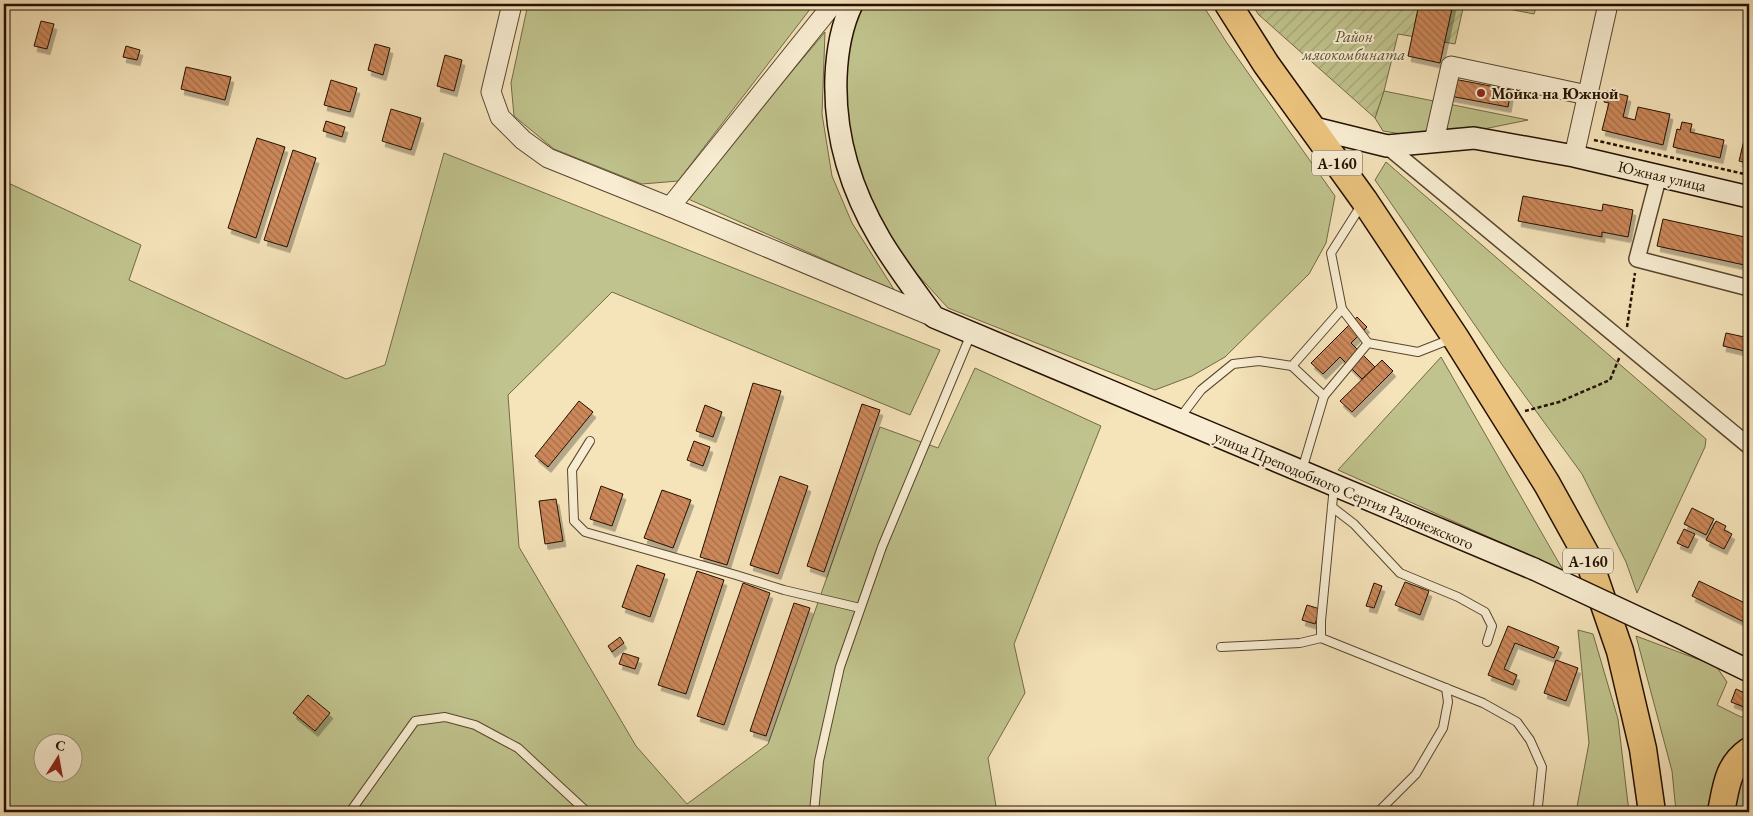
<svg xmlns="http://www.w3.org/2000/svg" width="1753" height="816" viewBox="0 0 1753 816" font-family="'EB Garamond',serif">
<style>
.grass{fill:#c0c38d;stroke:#726a46;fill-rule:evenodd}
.garden{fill:url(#garden-furrows);stroke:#726a46}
.building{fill:url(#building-back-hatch);stroke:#241100;filter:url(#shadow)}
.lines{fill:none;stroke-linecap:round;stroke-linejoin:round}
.service-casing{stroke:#58462e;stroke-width:10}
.minor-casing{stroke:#58462e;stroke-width:18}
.tertiary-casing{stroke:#58462e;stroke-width:21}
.secondary-casing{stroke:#241100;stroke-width:24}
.trunk-casing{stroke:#241100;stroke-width:29}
.path{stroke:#241100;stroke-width:2.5;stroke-dasharray:4 2.5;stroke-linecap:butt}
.service{stroke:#f8edd2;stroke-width:8}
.minor{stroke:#f8edd2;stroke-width:15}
.tertiary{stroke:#f8edd2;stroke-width:19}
.secondary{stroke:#f8edd2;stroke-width:21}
.trunk{stroke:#eac27d;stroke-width:26}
.secondary-bridge-casing{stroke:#241100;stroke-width:24;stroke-linecap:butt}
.secondary-bridge{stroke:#f8edd2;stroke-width:21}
.poi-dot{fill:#8f2418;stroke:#f8edd2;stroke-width:2}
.labels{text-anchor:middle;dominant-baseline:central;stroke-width:4;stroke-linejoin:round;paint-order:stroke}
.shield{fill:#f8edd2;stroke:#64533f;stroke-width:1}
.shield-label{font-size:15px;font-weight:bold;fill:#241100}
.park-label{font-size:16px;font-style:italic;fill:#5b4f31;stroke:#f8edd2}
.poi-label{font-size:16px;font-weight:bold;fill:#241100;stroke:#f8edd2;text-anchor:start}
.street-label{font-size:16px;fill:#241100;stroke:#f8edd2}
</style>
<defs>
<pattern id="garden-furrows" width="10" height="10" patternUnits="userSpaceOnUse" patternTransform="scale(1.25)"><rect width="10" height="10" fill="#c0c38d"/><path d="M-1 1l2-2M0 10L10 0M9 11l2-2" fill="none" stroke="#a5a678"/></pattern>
<pattern id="building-back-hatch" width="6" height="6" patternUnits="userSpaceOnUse" patternTransform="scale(1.25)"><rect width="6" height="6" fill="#cc885a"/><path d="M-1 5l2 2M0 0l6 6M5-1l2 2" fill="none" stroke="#a56e48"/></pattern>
<filter id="shadow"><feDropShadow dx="3" dy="5.5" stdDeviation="0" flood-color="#0004"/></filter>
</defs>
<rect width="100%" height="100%" fill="#f5e3ba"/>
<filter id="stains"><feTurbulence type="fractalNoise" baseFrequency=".004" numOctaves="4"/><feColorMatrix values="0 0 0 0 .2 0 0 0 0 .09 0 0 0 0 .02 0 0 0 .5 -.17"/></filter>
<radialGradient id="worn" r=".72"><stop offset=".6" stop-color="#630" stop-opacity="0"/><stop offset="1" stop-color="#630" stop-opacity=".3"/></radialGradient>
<g class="grass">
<polygon points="528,4 814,4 678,181 642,184 554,149 514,116 511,83"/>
<polygon points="861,4 1202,4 1227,43 1335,196 1326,243 1309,274 1225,357 1192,376 1155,390 948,308 906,262 881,220 858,176 844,99 850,29"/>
<polygon points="825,32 822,114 832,176 852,223 895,291 686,198"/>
<polygon points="1384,91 1528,120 1469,132 1414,136 1383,131 1375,118"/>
<path d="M444 153 940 350 910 415 612 292 508 395 519 547 636 746 687 804 768 744 880 427 938 448 975 368 1101 426 1014 644 1025 693 988 758 997 812H4V181L141 245 129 280 346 379 385 365ZM42 744H72V774H42Z"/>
<polygon points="1386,162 1706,439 1705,447 1637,593 1626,562 1582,474 1503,366 1375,180"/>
<polygon points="1441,357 1563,570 1338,470"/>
<polygon points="1578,630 1593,634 1618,719 1629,812 1576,812 1589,743"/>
<polygon points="1636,636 1716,666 1727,682 1717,705 1741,717 1749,715 1749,739 1711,812 1676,812 1672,771"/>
<polygon points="1749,764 1749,812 1730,812 1733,798"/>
</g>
<g class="garden">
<polygon points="1251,4 1464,4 1455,44 1398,34 1384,91 1375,118 1259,15"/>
<polygon points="1483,4 1537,4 1534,14"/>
</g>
<g class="building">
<polygon points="1419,4 1453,4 1440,63 1408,56"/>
<polygon points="41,21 54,24 47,49 34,46"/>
<polygon points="375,44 390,48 383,75 368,70"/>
<polygon points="126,46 140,50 137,60 123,57"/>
<polygon points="445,55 462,60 454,91 437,86"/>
<polygon points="186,67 231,77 225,100 181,89"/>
<polygon points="1454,79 1511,90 1508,107 1450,96"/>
<polygon points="331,80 357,88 350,112 324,105"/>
<polygon points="1607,91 1628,96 1623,117 1635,120 1638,107 1670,114 1663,145 1602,130 1609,103 1604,102"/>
<polygon points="391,109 421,118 411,150 382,141"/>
<polygon points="326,121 345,127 342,137 323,131"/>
<polygon points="1682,122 1692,124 1690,132 1724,140 1720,158 1673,147 1677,129 1680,130"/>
<polygon points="1745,136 1749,137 1749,164 1739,161"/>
<polygon points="257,138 285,147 256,238 228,228"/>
<polygon points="293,150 316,158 287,247 264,240"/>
<polygon points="1523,196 1602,211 1603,204 1633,210 1628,237 1602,232 1602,237 1518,221"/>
<polygon points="1663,219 1749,238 1749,266 1657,246"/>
<polygon points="1357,317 1367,327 1351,343 1375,367 1362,379 1340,357 1323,374 1311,363"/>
<polygon points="1726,333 1749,338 1749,352 1723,346"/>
<polygon points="1382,360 1393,371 1352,412 1340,401"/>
<polygon points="753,383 781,391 727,565 700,557"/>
<polygon points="579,401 593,412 548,467 535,456"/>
<polygon points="862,404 880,410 824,572 807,566"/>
<polygon points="705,405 722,412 713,437 696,431"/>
<polygon points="694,441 710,447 703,466 687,460"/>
<polygon points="780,476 808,486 778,574 750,565"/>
<polygon points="601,486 623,494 612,526 590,519"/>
<polygon points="662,490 691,500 673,548 644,538"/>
<polygon points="556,499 563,541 545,544 539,501"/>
<polygon points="1692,508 1714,519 1706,535 1684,524"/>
<polygon points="1716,521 1726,526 1724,530 1732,534 1724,549 1706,540"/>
<polygon points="1684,529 1695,534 1688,548 1677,543"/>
<polygon points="637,565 665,574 650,617 622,607"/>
<polygon points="697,571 724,580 686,694 658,685"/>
<polygon points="1749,573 1749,587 1744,585"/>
<polygon points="1699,581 1749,605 1749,611 1744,622 1692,596"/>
<polygon points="1405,582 1429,591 1420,615 1395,605"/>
<polygon points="743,583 770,593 724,725 697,716"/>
<polygon points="1374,583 1382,586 1374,608 1366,606"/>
<polygon points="794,603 810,608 766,736 750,731"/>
<polygon points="1307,605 1320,609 1315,624 1302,620"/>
<polygon points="1508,626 1559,647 1554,658 1515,643 1504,669 1517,675 1513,685 1488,675"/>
<polygon points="620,637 624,643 612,652 608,646"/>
<polygon points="623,653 639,658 635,669 619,664"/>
<polygon points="1556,660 1578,668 1566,701 1544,693"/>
<polygon points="1736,689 1749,695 1749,709 1731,702"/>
<polygon points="308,695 330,713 315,731 293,713"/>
</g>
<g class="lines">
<g class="service-casing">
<g id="service">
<polyline points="1362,204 1331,253 1342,309 1368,343 1418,352 1451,339"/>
<polyline points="1292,366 1324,396 1302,470"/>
<polyline points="1324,396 1368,343"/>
<polyline points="1179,419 1201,390 1233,364 1259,361 1292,366 1342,309"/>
<polyline points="590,441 572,470 574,521 585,532 736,575 784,590 860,608"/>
<polyline points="1334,486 1321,621 1321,638 1483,703 1517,722 1530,740 1542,767 1538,806 1535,812"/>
<polyline points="1332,507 1354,524 1400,573 1458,597 1485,612 1492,626 1487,642"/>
<polyline points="1221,647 1300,643 1321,638"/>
<polyline points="350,812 415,721 445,717 475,725 518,748 587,812"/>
<polyline points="814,812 819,761 840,667 882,547 971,334"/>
<polyline points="1378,812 1416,774 1443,728 1448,702 1446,688"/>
</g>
</g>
<g class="minor-casing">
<g id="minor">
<polyline points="1387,146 1749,446"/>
<polyline points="1659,175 1637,259 1749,288"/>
</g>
</g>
<g class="tertiary-casing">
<g id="tertiary">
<polyline points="512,4 491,92 500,117 523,140 548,158 670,207 934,317"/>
<polyline points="1434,141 1451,66 1587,95"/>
<polyline points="1574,156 1608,4"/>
<polyline points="670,207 833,4"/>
</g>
</g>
<g class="secondary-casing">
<g id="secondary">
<path d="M852 4C841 27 837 52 836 77 834 135 851 190 880 239 896 266 916 292 934 317L1534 569"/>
<polyline points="1310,127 1387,146 1474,138 1574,156 1749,197"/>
<polyline points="1673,634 1749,671"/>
</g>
</g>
<g class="trunk-casing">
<g id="trunk">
<polyline points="1228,4 1266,64 1364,200 1455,337 1547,484 1588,558 1620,651 1643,749 1652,812"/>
<path d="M1721 812C1726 788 1727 766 1749 751"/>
</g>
</g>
<g class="path">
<polyline points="1594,140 1749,175"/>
<polyline points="1627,327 1635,273"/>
<polyline points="1525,411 1559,402 1610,380 1620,356"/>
</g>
<use href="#service" class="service"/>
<use href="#minor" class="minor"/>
<use href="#tertiary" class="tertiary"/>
<use href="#secondary" class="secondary"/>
<use href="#trunk" class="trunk"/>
<g class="secondary-bridge-casing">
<polyline id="secondary-bridge" points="1534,569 1673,634"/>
</g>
<use href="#secondary-bridge" class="secondary-bridge"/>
</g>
<circle class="poi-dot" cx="1481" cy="93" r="5"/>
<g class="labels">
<g class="shield">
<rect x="1312" y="150.5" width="50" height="25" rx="4"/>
<rect x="1563" y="548.5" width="50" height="25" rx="4"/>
</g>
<g class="shield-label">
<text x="1337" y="163">А-160</text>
<text x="1588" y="561">А-160</text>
</g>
<g class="park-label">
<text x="1354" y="36">Район<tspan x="1354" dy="18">мясокомбината</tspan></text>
</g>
<g class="poi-label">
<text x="1491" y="93">Мойка на Южной</text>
</g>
<g class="street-label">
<text transform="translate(1662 176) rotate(13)">Южная улица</text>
<text transform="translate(1344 490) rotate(23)">улица Преподобного Сергия Радонежского</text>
</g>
</g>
<rect width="1753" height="816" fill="none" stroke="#f5e3ba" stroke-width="20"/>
<rect x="5" y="5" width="1743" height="806" fill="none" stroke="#241100" stroke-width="2.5"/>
<rect x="10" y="10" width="1733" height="796" fill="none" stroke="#241100"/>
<g transform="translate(58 758) rotate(11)"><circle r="24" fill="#f8edd2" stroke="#a3957e"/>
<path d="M0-4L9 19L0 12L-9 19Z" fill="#8f2418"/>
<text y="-8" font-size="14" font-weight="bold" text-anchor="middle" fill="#241100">С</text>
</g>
<rect width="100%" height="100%" filter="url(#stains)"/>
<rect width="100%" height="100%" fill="url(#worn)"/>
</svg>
